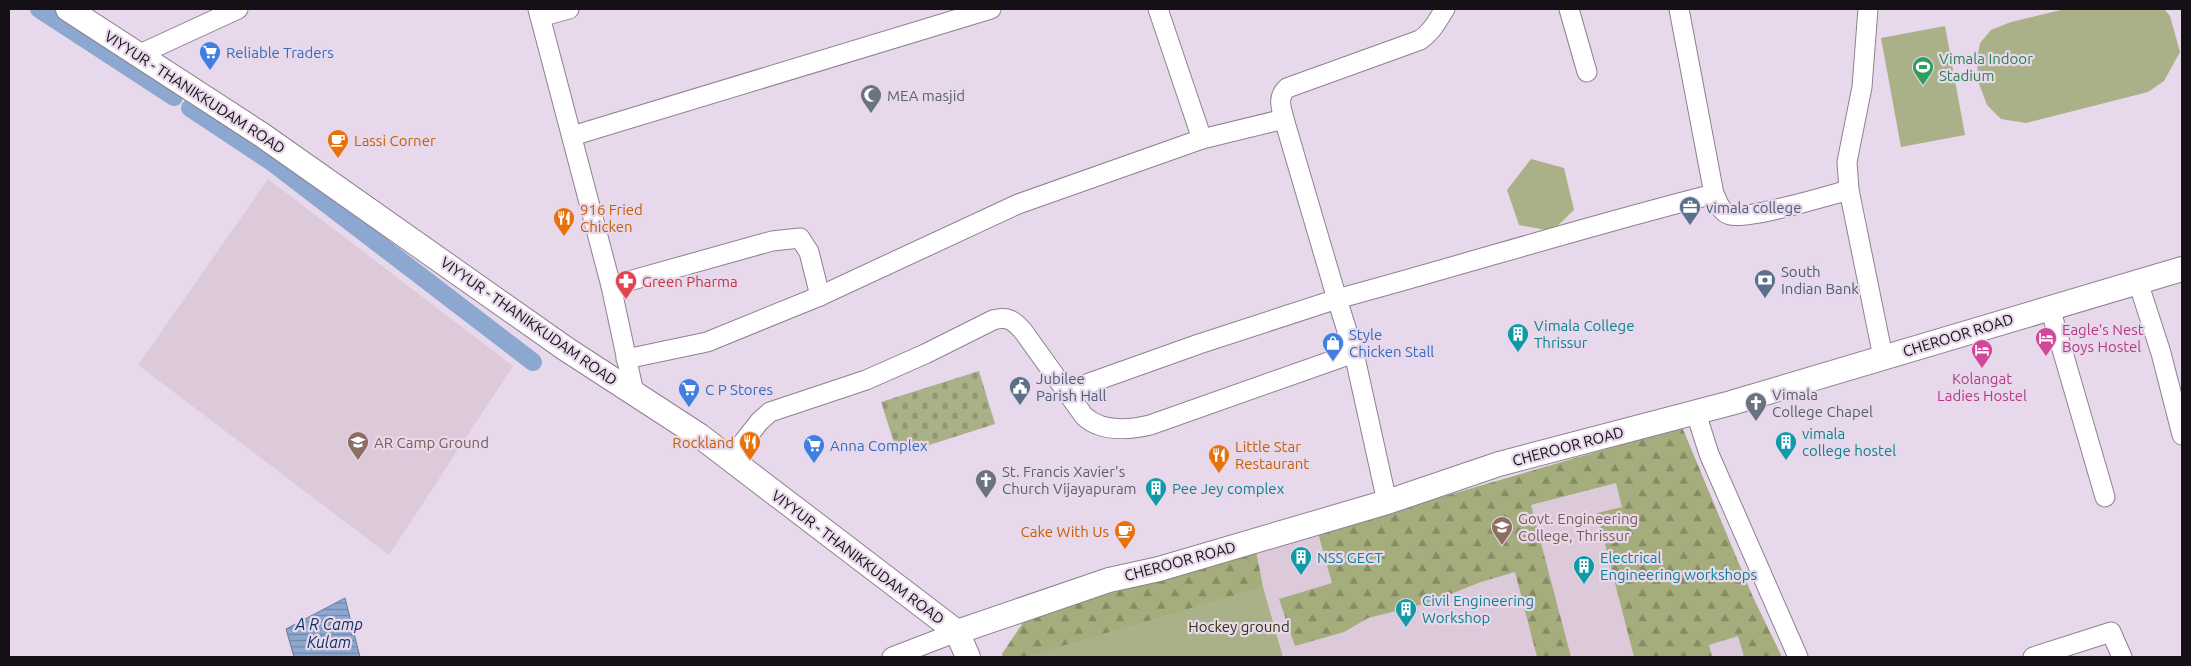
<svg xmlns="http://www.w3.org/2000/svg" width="2191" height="666" viewBox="0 0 2191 666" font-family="Ubuntu,sans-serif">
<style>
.industrial{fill:#dccadb}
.forest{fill:url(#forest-firs)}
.cemetery{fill:url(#cemetery-stones)}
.green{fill:#aab087}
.water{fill:url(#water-rules);stroke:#687a99}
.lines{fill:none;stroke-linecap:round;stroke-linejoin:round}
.canal{stroke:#8ca8d1;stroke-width:18}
.minor-casing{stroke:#8e8091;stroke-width:21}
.major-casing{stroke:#8e8091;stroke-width:26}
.minor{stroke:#fff;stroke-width:19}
.major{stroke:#fff;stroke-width:24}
.labels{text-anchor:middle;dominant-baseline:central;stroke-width:4.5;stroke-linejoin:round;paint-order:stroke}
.shop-label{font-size:15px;fill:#366cbe;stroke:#e8d8eb;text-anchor:start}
.leisure-label{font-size:15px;fill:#27864d;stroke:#e8d8eb;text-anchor:start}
.street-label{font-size:15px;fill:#151016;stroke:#e8d8eb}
.worship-label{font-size:15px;fill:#5b616d;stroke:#e8d8eb;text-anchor:start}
.food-label{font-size:15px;fill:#c56008;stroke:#e8d8eb;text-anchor:start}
.service-label{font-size:15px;fill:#4e5e75;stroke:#e8d8eb;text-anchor:start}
.health-label{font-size:15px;fill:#be3a42;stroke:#e8d8eb;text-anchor:start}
.culture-label{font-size:15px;fill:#0d838f;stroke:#e8d8eb;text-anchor:start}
.hotel-label{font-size:15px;fill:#b23c85;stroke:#e8d8eb;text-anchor:start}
.education-label{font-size:15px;fill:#785e54;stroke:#e8d8eb;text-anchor:start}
.park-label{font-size:15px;fill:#30350d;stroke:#e8d8eb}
.water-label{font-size:16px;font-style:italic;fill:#0f3365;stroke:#e8d8eb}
</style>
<defs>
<pattern id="forest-firs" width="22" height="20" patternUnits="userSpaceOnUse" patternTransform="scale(1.25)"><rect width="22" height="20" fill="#a5ad7c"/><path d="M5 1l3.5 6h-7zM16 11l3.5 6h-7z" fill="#858b65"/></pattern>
<pattern id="cemetery-stones" width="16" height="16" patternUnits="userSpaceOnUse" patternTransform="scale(1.25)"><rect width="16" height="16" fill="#aab087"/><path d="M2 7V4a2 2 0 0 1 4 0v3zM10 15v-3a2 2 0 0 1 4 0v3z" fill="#919674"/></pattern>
<pattern id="water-rules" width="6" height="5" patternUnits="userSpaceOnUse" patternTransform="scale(1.25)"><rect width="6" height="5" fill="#8ca8d1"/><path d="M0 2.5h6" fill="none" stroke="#7187a9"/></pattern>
</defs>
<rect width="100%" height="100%" fill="#e8d8eb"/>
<g class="industrial">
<polygon points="268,179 513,366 389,555 138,365"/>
<polygon points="1682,427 1778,657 1003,657 1002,654 1027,617"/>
</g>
<g class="forest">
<polygon points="1682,427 1752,595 1782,657 1744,657 1738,636 1709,645 1712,657 1634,657 1597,513 1622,507 1616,483 1531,505 1571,657 1537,657 1515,572 1481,582 1428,603 1368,618 1344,632 1295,646 1279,599 1332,583 1318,533"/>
<polygon points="1256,551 1263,587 1028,657 1003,657 1002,654 1027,617"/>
</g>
<polygon class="cemetery" points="979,371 995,424 898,455 881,402"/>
<g class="green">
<polygon points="2065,9 2164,9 2170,16 2180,52 2164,81 2148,92 2026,123 2001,119 1987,105 1978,81 1977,60 1980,43 1991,30 2011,22"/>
<polygon points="1945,26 1965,135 1901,147 1881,38"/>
<polygon points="1531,159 1564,168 1574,210 1552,231 1519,225 1507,190"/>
<polygon points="1263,587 1283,657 1028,657 1028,656"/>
</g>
<polygon class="water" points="345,598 360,657 294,657 286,629"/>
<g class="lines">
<g class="canal">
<polyline points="39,9 174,97"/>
<polyline points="190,108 273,163 533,362"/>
</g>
<g class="minor-casing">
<g id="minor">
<polyline points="538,9 611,286 634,393"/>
<polyline points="1569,9 1587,72"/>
<path d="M1679 9 1714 194C1718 201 1720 212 1730 215 1748 220 1826 196 1849 190L1883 357"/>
<polyline points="540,17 569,9"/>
<polyline points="138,55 238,9"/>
<path d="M1284 119C1281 107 1277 97 1287 88L1420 40C1432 32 1437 21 1445 9"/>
<polyline points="572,136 991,9"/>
<path d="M1202 139 1284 119 1337 299C1463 265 1587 226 1714 194"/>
<polyline points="1849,190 1847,162 1862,87 1868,9"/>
<polyline points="2138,282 2161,353 2182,435"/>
<polyline points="611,286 772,241 800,238 809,252 820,296"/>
<polyline points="2050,308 2105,497"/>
<polyline points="626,359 707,342 820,296 1018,204 1202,139 1158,9"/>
<polyline points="1067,391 1199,344 1337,299 1354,353 1387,502"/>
<polyline points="1696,413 1709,454 1798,657"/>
<path d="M730 459 759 422 770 412 866 380 925 354 993 320C1008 316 1013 320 1023 331L1084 416C1101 432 1129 430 1150 425L1354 353"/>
<polyline points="892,657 957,632"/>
<polyline points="2033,657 2111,632 2122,657"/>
</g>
</g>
<g class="major-casing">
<g id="major">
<polyline points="68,9 262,135 566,349 700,436 957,632 968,657"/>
<polyline points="957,632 1109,580 1159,569 1387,502 1499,464 1731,403 2182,269"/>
</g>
</g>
<use href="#minor" class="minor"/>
<use href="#major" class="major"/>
</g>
<defs>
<g id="supermarket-pin" transform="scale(1.125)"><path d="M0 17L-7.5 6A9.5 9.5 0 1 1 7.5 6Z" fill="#3f7fe0" stroke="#e8d8eb"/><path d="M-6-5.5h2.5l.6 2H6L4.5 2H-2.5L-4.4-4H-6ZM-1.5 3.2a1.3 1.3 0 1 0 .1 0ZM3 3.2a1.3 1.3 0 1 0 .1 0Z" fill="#fff"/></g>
<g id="stadium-pin" transform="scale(1.125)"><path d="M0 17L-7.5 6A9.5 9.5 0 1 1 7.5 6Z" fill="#2e9e5b" stroke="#e8d8eb"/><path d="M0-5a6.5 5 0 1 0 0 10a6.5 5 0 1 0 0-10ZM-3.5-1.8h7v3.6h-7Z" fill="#fff"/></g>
<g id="mosque-pin" transform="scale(1.125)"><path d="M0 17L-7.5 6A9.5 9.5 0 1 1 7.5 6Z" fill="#6b7280" stroke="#e8d8eb"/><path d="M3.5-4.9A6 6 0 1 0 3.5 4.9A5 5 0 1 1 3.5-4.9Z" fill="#fff"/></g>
<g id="cafe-pin" transform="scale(1.125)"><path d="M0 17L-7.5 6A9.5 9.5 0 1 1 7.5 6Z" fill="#e8710a" stroke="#e8d8eb"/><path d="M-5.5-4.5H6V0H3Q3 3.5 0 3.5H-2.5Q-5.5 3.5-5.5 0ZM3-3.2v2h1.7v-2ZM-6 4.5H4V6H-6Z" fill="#fff"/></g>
<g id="office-pin" transform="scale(1.125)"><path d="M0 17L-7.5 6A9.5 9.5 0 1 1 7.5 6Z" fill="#5c6f8a" stroke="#e8d8eb"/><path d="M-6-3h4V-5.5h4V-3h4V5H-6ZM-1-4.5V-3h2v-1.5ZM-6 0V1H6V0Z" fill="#fff"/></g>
<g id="restaurant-pin" transform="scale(1.125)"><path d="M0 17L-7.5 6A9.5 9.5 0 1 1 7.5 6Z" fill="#e8710a" stroke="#e8d8eb"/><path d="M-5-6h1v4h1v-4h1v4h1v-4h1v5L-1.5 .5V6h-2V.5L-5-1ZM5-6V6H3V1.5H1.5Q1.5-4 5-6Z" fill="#fff"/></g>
<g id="bank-pin" transform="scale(1.125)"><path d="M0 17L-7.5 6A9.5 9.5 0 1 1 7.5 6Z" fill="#5c6f8a" stroke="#e8d8eb"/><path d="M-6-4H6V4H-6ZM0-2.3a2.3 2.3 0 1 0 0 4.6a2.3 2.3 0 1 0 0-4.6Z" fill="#fff"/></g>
<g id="pharmacy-pin" transform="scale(1.125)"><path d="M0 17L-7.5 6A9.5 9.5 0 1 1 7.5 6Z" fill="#e0444e" stroke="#e8d8eb"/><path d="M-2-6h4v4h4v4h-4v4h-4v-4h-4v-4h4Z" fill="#fff"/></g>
<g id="building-pin" transform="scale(1.125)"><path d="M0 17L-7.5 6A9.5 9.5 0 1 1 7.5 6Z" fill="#0f9aa8" stroke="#e8d8eb"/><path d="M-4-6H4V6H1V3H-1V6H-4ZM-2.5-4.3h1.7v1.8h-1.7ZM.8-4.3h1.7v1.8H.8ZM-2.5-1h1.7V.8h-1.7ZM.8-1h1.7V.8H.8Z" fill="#fff"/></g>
<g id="hotel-pin" transform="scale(1.125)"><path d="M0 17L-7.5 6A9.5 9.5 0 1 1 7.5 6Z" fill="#d1479c" stroke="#e8d8eb"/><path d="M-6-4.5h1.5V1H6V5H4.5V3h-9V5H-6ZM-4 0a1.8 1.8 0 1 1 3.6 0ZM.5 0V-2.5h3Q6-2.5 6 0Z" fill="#fff"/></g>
<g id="shop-pin" transform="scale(1.125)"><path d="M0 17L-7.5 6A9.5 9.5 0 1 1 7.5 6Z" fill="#3f7fe0" stroke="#e8d8eb"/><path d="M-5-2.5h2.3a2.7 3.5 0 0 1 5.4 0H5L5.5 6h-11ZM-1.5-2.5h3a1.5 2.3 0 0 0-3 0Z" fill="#fff"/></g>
<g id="civic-pin" transform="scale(1.125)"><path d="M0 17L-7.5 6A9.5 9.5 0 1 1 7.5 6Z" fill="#5c6f8a" stroke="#e8d8eb"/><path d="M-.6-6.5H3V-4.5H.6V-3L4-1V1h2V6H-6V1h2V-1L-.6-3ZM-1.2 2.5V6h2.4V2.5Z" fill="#fff"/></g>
<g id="church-pin" transform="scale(1.125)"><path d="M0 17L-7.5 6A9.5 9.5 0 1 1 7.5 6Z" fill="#6b7280" stroke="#e8d8eb"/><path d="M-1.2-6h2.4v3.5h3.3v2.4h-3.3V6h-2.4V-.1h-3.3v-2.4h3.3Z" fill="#fff"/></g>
<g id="university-pin" transform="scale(1.125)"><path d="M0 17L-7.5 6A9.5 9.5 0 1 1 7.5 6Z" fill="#8d6e63" stroke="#e8d8eb"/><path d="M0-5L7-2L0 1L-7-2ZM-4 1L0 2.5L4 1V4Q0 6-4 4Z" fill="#fff"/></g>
</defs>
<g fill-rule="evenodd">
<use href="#supermarket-pin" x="210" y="52"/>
<use href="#stadium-pin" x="1923" y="67"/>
<use href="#mosque-pin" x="871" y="95"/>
<use href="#cafe-pin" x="338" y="140"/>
<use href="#office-pin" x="1690" y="207"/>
<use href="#restaurant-pin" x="564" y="218"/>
<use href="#bank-pin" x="1765" y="280"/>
<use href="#pharmacy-pin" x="626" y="281"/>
<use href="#building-pin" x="1518" y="334"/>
<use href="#hotel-pin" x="2046" y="338"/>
<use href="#shop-pin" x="1333" y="343"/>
<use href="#hotel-pin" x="1982" y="350"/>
<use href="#civic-pin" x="1020" y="387"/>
<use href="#supermarket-pin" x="689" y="389"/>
<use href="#church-pin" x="1756" y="403"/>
<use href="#university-pin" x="358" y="442"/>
<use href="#restaurant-pin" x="750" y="442"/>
<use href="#building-pin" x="1786" y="442"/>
<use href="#supermarket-pin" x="814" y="445"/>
<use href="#restaurant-pin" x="1219" y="455"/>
<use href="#church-pin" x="986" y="480"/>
<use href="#building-pin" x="1156" y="488"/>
<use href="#university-pin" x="1502" y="527"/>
<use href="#cafe-pin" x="1125" y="531"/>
<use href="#building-pin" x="1301" y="557"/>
<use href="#building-pin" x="1584" y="566"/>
<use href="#building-pin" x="1406" y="609"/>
</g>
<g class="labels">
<g class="shop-label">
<text x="226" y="52">Reliable Traders</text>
<text x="1349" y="334">Style<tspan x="1349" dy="17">Chicken Stall</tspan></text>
<text x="705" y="389">C P Stores</text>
<text x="830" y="445">Anna Complex</text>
</g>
<g class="leisure-label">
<text x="1939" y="58">Vimala Indoor<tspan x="1939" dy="17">Stadium</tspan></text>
</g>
<g class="street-label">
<text transform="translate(195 92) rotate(33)">VIYYUR - THANIKKUDAM ROAD</text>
<text transform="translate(529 321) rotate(35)">VIYYUR - THANIKKUDAM ROAD</text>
<text transform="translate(1958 335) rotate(-17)">CHEROOR ROAD</text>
<text transform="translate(1568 446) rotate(-15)">CHEROOR ROAD</text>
<text transform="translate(858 557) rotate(37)">VIYYUR - THANIKKUDAM ROAD</text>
<text transform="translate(1180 561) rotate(-15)">CHEROOR ROAD</text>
</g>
<g class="worship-label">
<text x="887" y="95">MEA masjid</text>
<text x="1772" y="394">Vimala<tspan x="1772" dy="17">College Chapel</tspan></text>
<text x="1002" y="471">St. Francis Xavier's<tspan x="1002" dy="17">Church Vijayapuram</tspan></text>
</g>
<g class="food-label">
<text x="354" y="140">Lassi Corner</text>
<text x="580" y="209">916 Fried<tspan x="580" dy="17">Chicken</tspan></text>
<text x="734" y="442" text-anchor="end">Rockland</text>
<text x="1235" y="446">Little Star<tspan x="1235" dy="17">Restaurant</tspan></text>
<text x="1109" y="531" text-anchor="end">Cake With Us</text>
</g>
<g class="service-label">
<text x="1706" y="207">vimala college</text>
<text x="1781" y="271">South<tspan x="1781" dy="17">Indian Bank</tspan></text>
<text x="1036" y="378">Jubilee<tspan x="1036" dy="17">Parish Hall</tspan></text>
</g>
<g class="health-label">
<text x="642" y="281">Green Pharma</text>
</g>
<g class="culture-label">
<text x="1534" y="325">Vimala College<tspan x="1534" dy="17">Thrissur</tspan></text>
<text x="1802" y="433">vimala<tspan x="1802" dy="17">college hostel</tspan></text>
<text x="1172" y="488">Pee Jey complex</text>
<text x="1317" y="557">NSS GECT</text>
<text x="1600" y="557">Electrical<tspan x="1600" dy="17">Engineering workshops</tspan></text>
<text x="1422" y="600">Civil Engineering<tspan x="1422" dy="17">Workshop</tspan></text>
</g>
<g class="hotel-label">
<text x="2062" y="329">Eagle's Nest<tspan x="2062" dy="17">Boys Hostel</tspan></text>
<text x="1982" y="378" text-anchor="middle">Kolangat<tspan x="1982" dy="17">Ladies Hostel</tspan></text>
</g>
<g class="education-label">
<text x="374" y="442">AR Camp Ground</text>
<text x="1518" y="518">Govt. Engineering<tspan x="1518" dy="17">College, Thrissur</tspan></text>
</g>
<g class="park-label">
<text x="1239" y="626">Hockey ground</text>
</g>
<g class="water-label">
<text x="329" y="624">A R Camp<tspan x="329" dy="18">Kulam</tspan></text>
</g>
</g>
<rect width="2191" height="666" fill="none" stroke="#151016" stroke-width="20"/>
</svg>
